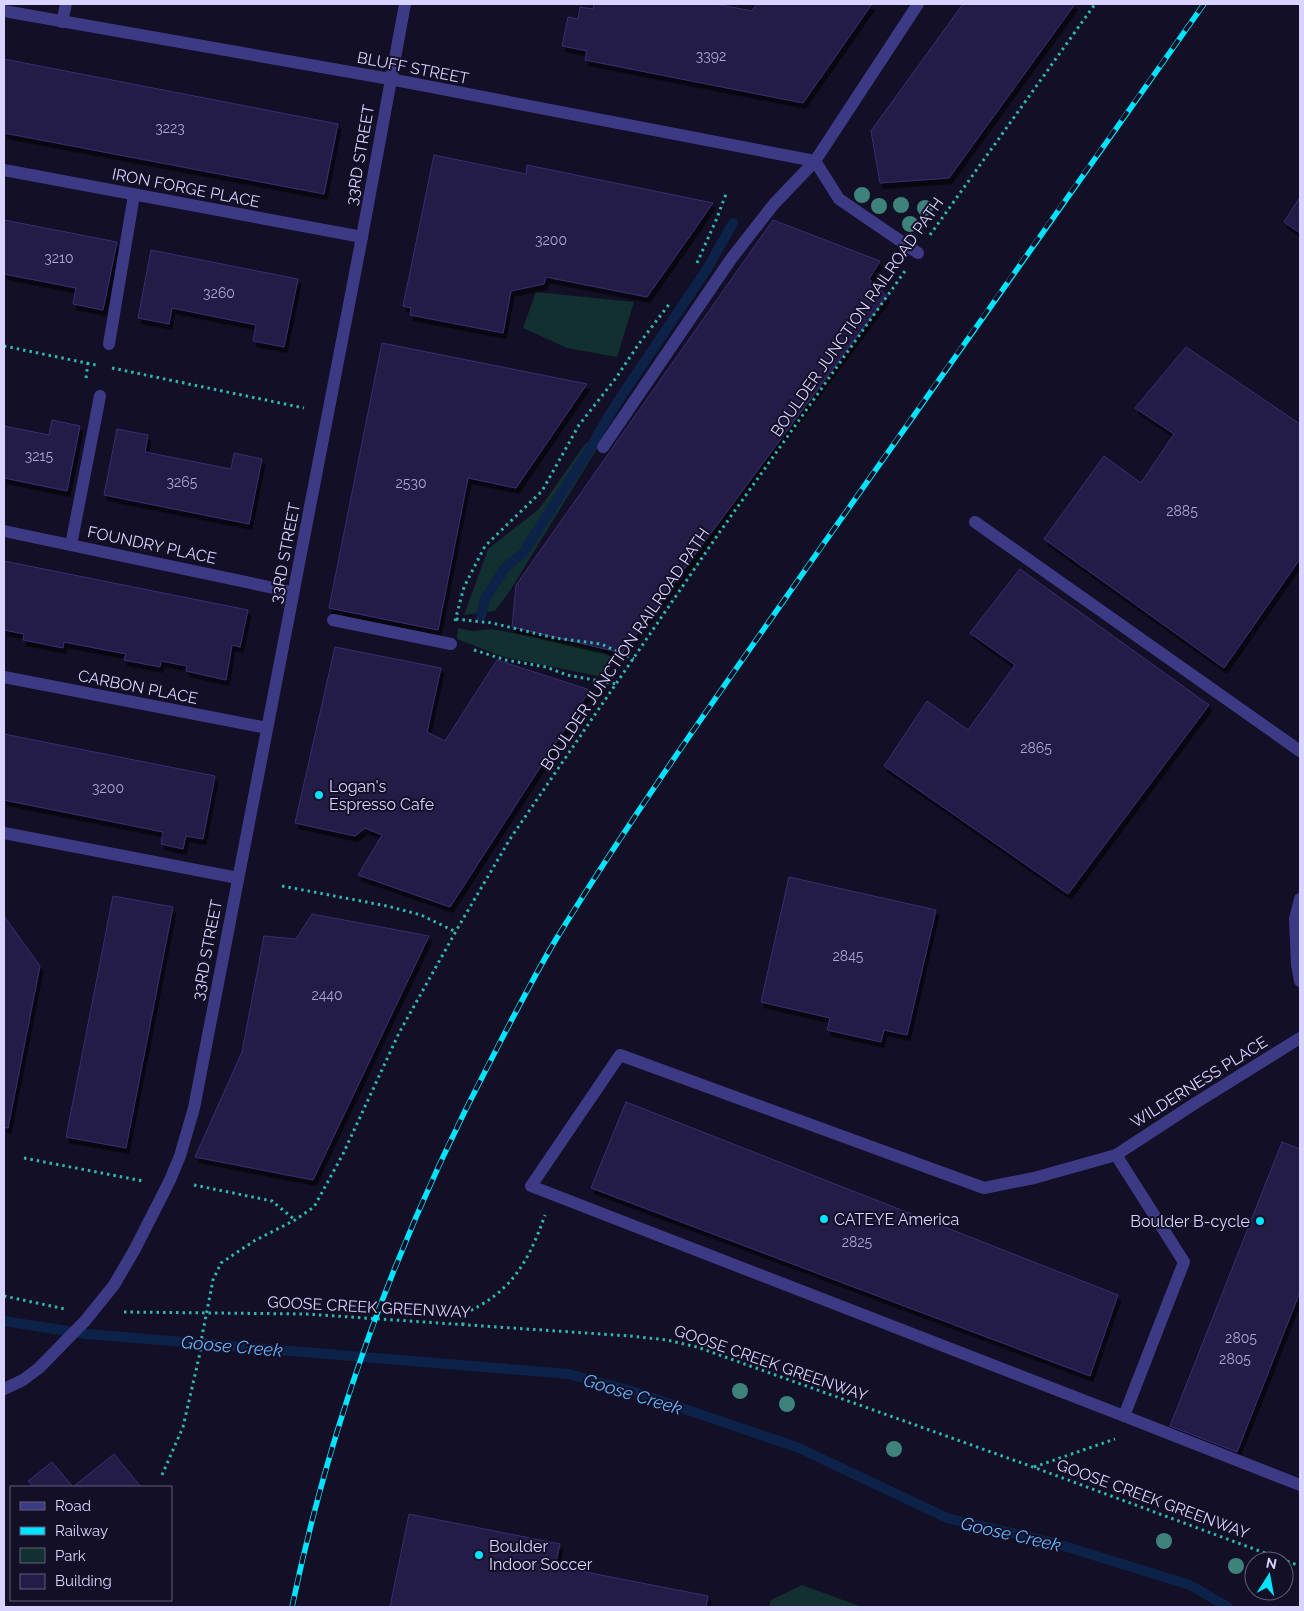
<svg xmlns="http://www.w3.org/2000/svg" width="1304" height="1611" viewBox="0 0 1304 1611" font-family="Raleway,sans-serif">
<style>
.green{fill:#12302f}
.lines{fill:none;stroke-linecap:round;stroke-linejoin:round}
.stream{stroke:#0c2248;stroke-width:10}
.building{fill:#241b47;stroke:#3b2d73;filter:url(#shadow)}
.path{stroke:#2fb8b0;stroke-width:3;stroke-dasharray:2.5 4;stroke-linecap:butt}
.service{stroke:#3d3a85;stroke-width:12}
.pedestrian{stroke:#3d3a85;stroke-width:12}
.minor{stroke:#3d3a85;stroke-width:12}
.rail-casing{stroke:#00e5ff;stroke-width:5.5}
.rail{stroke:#130f26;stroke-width:4;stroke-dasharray:11;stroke-linecap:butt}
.minor-bridge{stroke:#3d3a85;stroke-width:12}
.tree{fill:#3d827b}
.poi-dot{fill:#00e5ff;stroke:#130f26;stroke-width:2}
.labels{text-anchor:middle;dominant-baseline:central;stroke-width:4;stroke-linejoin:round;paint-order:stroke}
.number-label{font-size:14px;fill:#aca6d1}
.street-label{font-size:16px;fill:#d9d4ff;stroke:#130f26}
.poi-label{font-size:16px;fill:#d9d4ff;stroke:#130f26;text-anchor:start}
.water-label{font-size:18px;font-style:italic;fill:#62b6ff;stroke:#130f26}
</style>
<defs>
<filter id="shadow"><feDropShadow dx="3" dy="5.5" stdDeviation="0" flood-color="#0009"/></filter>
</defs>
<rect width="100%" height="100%" fill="#130f26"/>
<g class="green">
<polygon points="536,292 634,302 617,357 567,348 523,328"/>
<polygon points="586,443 598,447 511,589 495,611 464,615 488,549 539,509"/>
<polygon points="458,628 472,631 492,629 597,649 616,659 603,677 504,657 457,639"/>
<polygon points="802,1585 862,1607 769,1607 771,1600"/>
</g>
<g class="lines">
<g class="stream">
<polyline points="481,616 485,599 505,568 523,553 586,455 616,404 707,269 733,223"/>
<polyline points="4,1321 86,1334 569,1374 635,1392 799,1448 947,1518 1051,1542 1190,1585 1228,1607"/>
</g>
</g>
<g class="building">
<polygon points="594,4 715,4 752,11 757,4 872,4 803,103 585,60 587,51 562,46 568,17 578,19 580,7 593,9"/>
<polygon points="963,4 1075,4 949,178 880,183 871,131"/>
<polygon points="4,59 338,124 324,194 4,133"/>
<polygon points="434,155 526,174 527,165 713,203 647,297 546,277 544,284 511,291 503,333 410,315 411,308 403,306"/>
<polygon points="1300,197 1300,233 1284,222"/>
<polygon points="4,220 117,242 103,310 73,304 76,288 4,274"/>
<polygon points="773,220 880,261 869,279 887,296 622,653 512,627 516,585"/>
<polygon points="151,250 298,279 284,347 253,341 256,325 172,308 169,324 138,318"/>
<polygon points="382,343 587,384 516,488 468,478 438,630 329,608"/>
<polygon points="1186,347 1300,424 1300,559 1224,668 1044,539 1104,456 1141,483 1174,434 1135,408"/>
<polygon points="52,420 80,426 67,491 4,478 4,426 49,435"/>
<polygon points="117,429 148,435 145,452 231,469 234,453 262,459 249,524 104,495"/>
<polygon points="4,561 248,610 240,647 232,645 226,680 186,671 187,666 161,661 160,667 124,660 126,654 64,642 63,648 23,640 24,634 4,630"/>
<polygon points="1020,569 1209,705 1068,894 884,766 927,701 968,730 1015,665 970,633"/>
<polygon points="335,647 441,668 427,732 445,741 497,660 590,690 450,907 358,875 382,835 365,828 355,836 295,823"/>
<polygon points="4,734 215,776 203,839 186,836 183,849 161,844 163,832 4,800"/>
<polygon points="789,877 936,910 907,1035 884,1030 881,1042 827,1030 830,1018 761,1002"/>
<polygon points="113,896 173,907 126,1148 66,1137"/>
<polygon points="312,914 429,936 313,1180 195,1157 242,1052 264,936 296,939"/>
<polygon points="4,916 40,966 8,1128 4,1127"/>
<polygon points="626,1102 1118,1295 1090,1376 591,1188"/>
<polygon points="1282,1142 1300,1149 1300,1292 1237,1452 1170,1426"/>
<polygon points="114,1454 141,1487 33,1487 28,1481 52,1462 73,1487"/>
<polygon points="409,1514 560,1544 555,1566 708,1596 706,1607 390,1607"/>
</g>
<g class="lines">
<g class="path">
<polyline points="930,235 1095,4"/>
<polyline points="697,263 717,218 726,194"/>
<polyline points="4,346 96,365"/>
<polyline points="112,368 304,408"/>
<polyline points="86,378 88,362"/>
<polyline points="456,619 492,623 555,638 601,644 634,659"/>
<polyline points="455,621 464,587 485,546 542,491 579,425 616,378 638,345 670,303"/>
<polyline points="474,650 506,660 546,667 567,675 616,684"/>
<polyline points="282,886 387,906 421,915 456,932"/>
<polyline points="24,1158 143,1181"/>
<polyline points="194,1185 272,1201 295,1220"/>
<polyline points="4,1296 65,1309"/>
<polyline points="124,1312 306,1314 630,1336 667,1340 697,1347 1033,1467 1300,1566"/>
<path d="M463 1325V1314C511 1293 528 1263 545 1215"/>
<polyline points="1034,1467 1115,1439"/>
<polyline points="162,1475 183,1427 200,1353 202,1336 213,1280 221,1263 254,1241 295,1220 314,1207 343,1154 399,1033 460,924 510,839 719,533 905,271"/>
</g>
<g class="service">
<polyline points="109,344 134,195"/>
<polyline points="603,447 731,259 774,204 815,161 839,199 918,253"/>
<polyline points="975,522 1300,751"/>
<polyline points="71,545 100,396"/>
<polygon points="620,1055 984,1188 1034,1178 1116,1155 1184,1262 1124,1416 531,1186"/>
<polyline points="1124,1416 1300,1485"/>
</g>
<polyline class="pedestrian" points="333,620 451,644"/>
<g class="minor">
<polyline points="4,11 390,79 815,161 918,4"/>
<polyline points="62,22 66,4"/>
<polyline points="4,170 362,237"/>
<polyline points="4,531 293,592"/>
<polyline points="4,677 267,728"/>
<polyline points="4,833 238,878"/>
<polyline points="1300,899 1295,919 1297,965 1300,981"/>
<polyline points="1116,1155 1194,1104 1300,1038"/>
<polyline points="135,1249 170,1180 180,1156 194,1108 362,237 405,4"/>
<polyline points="4,1389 23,1380 39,1368"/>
</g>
<g class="rail-casing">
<path id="rail" d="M292 1607C332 1415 402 1229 493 1056 513 1017 533 978 555 941 638 806 731 676 822 546 949 365 1076 184 1204 4"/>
</g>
<use href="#rail" class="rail"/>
<polyline class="minor-bridge" points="39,1368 85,1321 114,1285 135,1249"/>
</g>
<g class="tree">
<circle cx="862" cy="195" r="8"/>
<circle cx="901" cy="205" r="8"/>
<circle cx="879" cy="206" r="8"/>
<circle cx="925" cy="208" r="8"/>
<circle cx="910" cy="224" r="8"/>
<circle cx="740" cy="1391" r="8"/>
<circle cx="787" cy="1404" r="8"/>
<circle cx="894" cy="1449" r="8"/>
<circle cx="1164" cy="1541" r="8"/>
<circle cx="1236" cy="1566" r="8"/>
</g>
<g class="poi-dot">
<circle cx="319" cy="795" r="5"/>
<circle cx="824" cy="1219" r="5"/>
<circle cx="1260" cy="1221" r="5"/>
<circle cx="479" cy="1555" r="5"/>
</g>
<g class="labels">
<g class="number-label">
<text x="711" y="56">3392</text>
<text x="170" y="128">3223</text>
<text x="551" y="240">3200</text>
<text x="59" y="258">3210</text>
<text x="219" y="293">3260</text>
<text x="39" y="456">3215</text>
<text x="182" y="482">3265</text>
<text x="411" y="483">2530</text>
<text x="1182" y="511">2885</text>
<text x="1036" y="748">2865</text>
<text x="108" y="788">3200</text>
<text x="848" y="956">2845</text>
<text x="327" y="995">2440</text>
<text x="857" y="1242">2825</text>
<text x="1241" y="1338">2805</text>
<text x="1235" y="1359">2805</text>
</g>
<g class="street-label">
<text transform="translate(413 68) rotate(11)">BLUFF STREET</text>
<text transform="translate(360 155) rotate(-80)">33RD STREET</text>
<text transform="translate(186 188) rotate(11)">IRON FORGE PLACE</text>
<text transform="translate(857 317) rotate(-55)">BOULDER JUNCTION RAILROAD PATH</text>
<text transform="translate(152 545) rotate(12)">FOUNDRY PLACE</text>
<text transform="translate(285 553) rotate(-79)">33RD STREET</text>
<text transform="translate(625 649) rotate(-56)">BOULDER JUNCTION RAILROAD PATH</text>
<text transform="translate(138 687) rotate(11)">CARBON PLACE</text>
<text transform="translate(207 950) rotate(-79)">33RD STREET</text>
<text transform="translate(1199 1082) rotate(-32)">WILDERNESS PLACE</text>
<text transform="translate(369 1307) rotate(3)">GOOSE CREEK GREENWAY</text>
<text transform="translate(771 1363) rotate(19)">GOOSE CREEK GREENWAY</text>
<text transform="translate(1153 1499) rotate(20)">GOOSE CREEK GREENWAY</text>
</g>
<g class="poi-label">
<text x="329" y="786">Logan's<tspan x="329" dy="18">Espresso Cafe</tspan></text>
<text x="834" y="1219">CATEYE America</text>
<text x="1250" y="1221" text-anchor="end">Boulder B-cycle</text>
<text x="489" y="1546">Boulder<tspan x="489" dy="18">Indoor Soccer</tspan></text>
</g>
<g class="water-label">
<text transform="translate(232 1346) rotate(5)">Goose Creek</text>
<text transform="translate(633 1394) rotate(17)">Goose Creek</text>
<text transform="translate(1011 1534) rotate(13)">Goose Creek</text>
</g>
</g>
<rect width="1304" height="1611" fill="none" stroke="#d9d4ff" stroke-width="10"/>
<rect x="10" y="1486" width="162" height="115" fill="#130f26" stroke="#625e7d"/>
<rect x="20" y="1502" width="25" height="8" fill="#3d3a85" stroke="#625e7d"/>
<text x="55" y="1511" font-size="15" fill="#d9d4ff">Road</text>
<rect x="20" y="1527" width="25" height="8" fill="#00e5ff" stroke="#625e7d"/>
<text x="55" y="1536" font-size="15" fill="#d9d4ff">Railway</text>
<rect x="20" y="1548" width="25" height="15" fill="#12302f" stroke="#625e7d"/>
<text x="55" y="1561" font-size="15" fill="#d9d4ff">Park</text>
<rect x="20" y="1574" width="25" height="15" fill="#241b47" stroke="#625e7d"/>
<text x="55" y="1586" font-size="15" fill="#d9d4ff">Building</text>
<g transform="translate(1269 1576) rotate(11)"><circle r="24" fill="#130f26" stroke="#625e7d"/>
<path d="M0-4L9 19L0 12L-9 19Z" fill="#00e5ff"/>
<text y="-8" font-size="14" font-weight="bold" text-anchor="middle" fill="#d9d4ff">N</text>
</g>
</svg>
